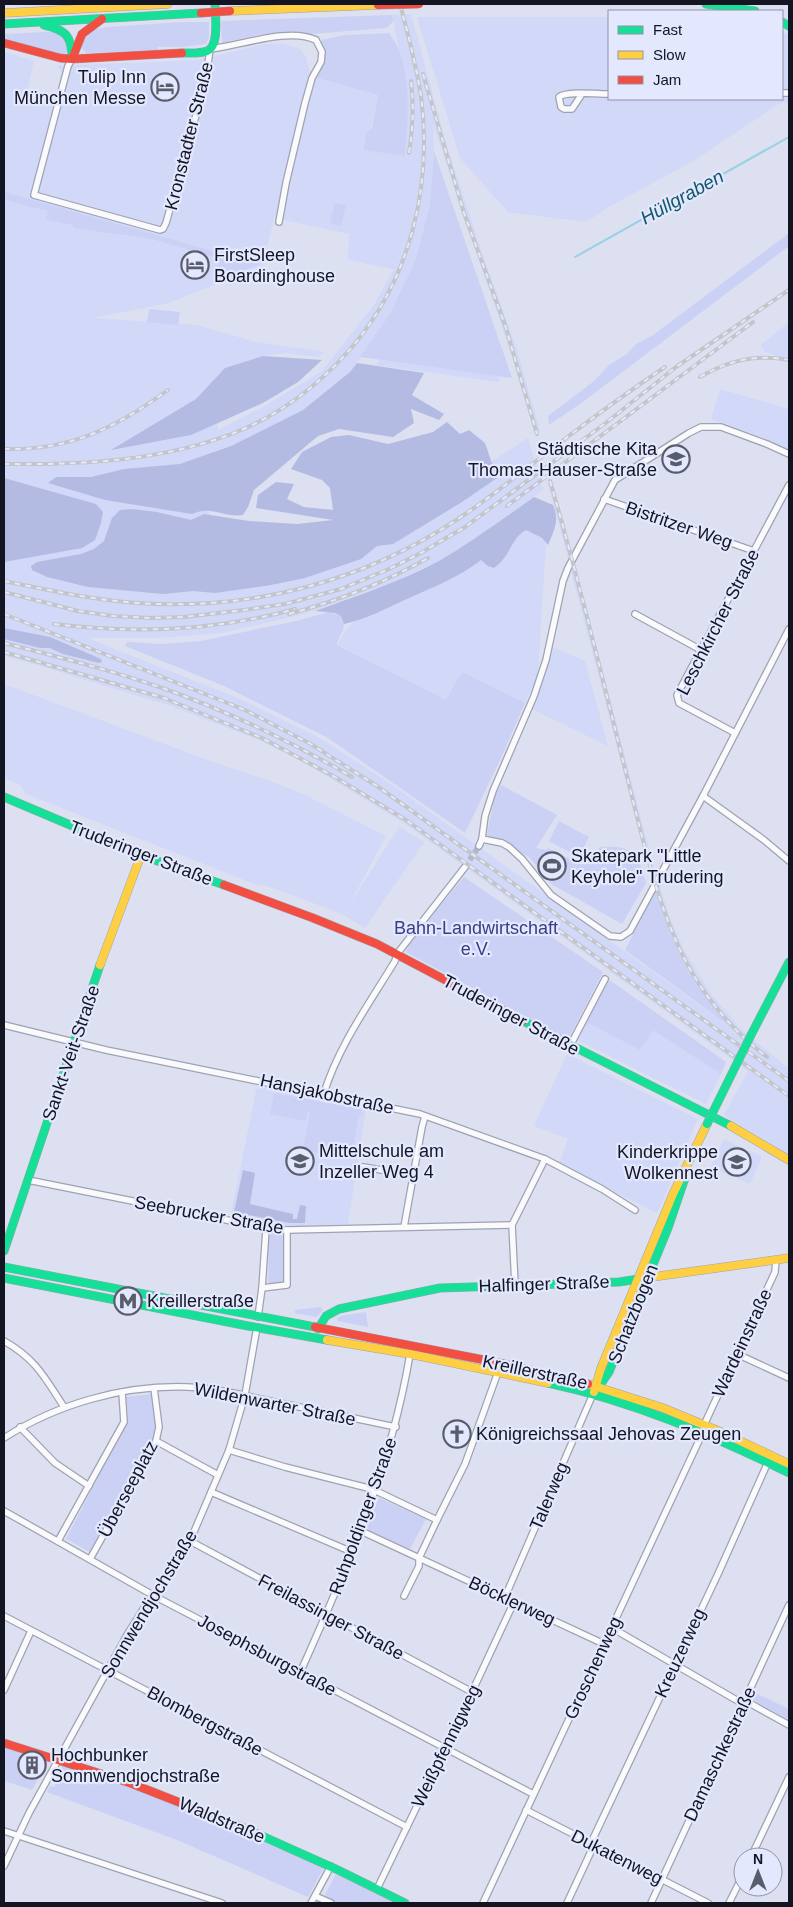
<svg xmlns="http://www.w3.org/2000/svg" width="793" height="1907" viewBox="0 0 793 1907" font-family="Arial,sans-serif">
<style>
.built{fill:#d1d8f8;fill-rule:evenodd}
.green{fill:#cad1f4}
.forest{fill:#b3bbe2}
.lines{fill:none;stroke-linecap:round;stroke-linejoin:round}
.stream{stroke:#97d1e4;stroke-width:2}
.street-tunnel{stroke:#b4b7c8;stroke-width:5.5;stroke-dasharray:5.5 3;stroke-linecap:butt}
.street-casing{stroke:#9fa2b0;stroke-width:8}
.fast-casing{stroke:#9fa2b0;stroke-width:9}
.slow-casing{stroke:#9fa2b0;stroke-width:9}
.jam-casing{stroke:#9fa2b0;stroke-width:9}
.street{stroke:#fafafd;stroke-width:5.5}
.fast{stroke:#16e098;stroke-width:8}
.slow{stroke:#ffcf43;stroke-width:8}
.jam{stroke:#f24e42;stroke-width:8}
.rail-casing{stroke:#c3c5c9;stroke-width:4}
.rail{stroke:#e3e8ff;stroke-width:2;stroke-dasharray:5.5;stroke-linecap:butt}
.fast-bridge-casing{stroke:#9fa2b0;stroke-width:9;stroke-linecap:butt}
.jam-bridge-casing{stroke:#9fa2b0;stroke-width:9;stroke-linecap:butt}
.fast-bridge{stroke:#16e098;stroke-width:8}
.jam-bridge{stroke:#f24e42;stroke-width:8}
.labels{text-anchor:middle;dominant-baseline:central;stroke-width:4.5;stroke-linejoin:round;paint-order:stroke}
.poi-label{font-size:18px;fill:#131522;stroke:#e3e8ff;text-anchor:start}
.street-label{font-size:18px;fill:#131522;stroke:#e3e8ff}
.park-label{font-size:18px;fill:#373e82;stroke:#e3e8ff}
.water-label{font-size:19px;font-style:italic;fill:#145867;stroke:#e3e8ff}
</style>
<rect width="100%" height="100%" fill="#dce0f1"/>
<g class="built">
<path d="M411 14 445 140 481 250 517 350 540 431 535 435 513 359 433 124 434 151 430 204 416 259 390 314 350 372 303 410 231 446 217 451V456L179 469 214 521 319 528 448 490 528 438 543 490 468 544 437 562 391 583 304 614 222 633 158 638H87L240 699 320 738 391 784 701 1006 729 1024 690 975 674 942 660 904 656 890 659 884 670 918 685 952 712 995 742 1030 789 1069V1156L724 1115 748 1071 404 823 300 760 261 741 171 706 34 664 4 656V52L34 61 26 96 54 104 61 73 60 69 57 66 199 60 265 44H284L299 48 306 57 309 69 314 77 378 95 371 128 405 156 407 99 404 73 392 15ZM274 218 349 234 348 260 394 269 374 305 322 371 263 407 218 430V376L225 368 263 356 285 353 318 357 324 352 256 342 197 325 93 318 169 303 263 265Z"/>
<polygon points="417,17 609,17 609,99 782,99 782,32 789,34 789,102 780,103 695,160 609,207 586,222 508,212 460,158"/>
<polygon points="789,322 789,360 765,352 761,345"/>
<polygon points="379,360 499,376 499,382 376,365"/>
<polygon points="720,389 789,409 789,450 711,419"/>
<polygon points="552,480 572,551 568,558 548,484"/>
<polygon points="532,529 546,540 538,674 525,703 462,672 446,701 337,644 349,626 361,616 479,556 526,530"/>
<polygon points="575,563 655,873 652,880 571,571"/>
<polygon points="554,648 585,661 608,746 532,709"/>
<polygon points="4,684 210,761 270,781 305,795 386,836 348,907 399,827 424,842 365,928 344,915 316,904 262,884 260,886 26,794 20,785 4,778"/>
<polygon points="586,1022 640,1050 653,1029 721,1074 706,1104 577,1040"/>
<polygon points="567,1054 698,1119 657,1213 559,1164 568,1139 534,1126"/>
<polygon points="257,1086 366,1108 348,1224 288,1226 231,1214"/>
<polygon points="724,1139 762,1157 750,1184 711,1167"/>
</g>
<g class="green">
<polygon points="392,15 393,21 389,26 386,28 311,34 262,34 222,43 221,21"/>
<polygon points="184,22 209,22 209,37 206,44 182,47 158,47 158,50 87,53 82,49 83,40 93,30 107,27"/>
<polygon points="47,32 56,32 67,41 68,52 61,54 4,39 4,34"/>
<path d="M389 33C393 39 397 45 399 50 411 84 408 122 405 156L364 150 366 134 372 128 378 95 314 77 318 71 320 43 322 40 345 35Z"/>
<polygon points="434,151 512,378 360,357 390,314 416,259 430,204"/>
<polygon points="4,192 259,264 218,282 218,258 152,239 73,228 73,225 46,220 48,211 4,200"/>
<polygon points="335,203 346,205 341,226 330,223"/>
<polygon points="789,233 789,246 580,404 549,425 548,416 594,381 609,365 628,353 636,344 653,335"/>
<polygon points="149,309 180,312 178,325 147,322"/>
<polygon points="329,612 341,616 344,624 343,630 337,642 337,645 446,700 462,672 525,703 501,758 465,833 328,738 224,686 125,646 127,642 161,644 201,641 296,621"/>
<path d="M501 785 557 815 536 848 547 850 548 848 582 865 600 847C633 845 638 853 646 883L622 924 553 885 529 857 487 835 495 796Z"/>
<polygon points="559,821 589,837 579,857 549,841"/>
<polygon points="464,877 603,972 568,1040 406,952 407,945"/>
<polygon points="656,890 674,942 690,975 730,1026 625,950"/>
<polygon points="608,979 726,1062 721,1074 653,1030 640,1050 586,1022"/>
<polygon points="274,1093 362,1110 361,1115 310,1105 359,1115 351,1159 303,1150 310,1112 307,1113 306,1121 270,1114"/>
<polygon points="271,1234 285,1236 285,1280 282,1284 271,1285 268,1281 269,1237"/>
<polygon points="320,1307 323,1310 317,1317 295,1313 295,1310"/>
<polygon points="366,1312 368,1327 338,1321 337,1319 340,1316"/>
<polygon points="152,1394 156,1426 153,1438 90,1552 66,1539 127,1422 128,1416 126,1397"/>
<polygon points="379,1498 426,1519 410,1549 371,1532 366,1527"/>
<polygon points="756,1693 789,1709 789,1720 753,1700"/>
<polygon points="4,1746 49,1760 32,1790 4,1781"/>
<polygon points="63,1764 166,1801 324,1867 308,1897 177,1840 47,1792 50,1786 54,1787 58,1779 56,1777"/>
<polygon points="336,1874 376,1893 381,1893 400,1903 338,1903 324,1897"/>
</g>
<g class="forest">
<polygon points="263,356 322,360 298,382 263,403 191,435 111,450 196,399 225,368"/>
<path d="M357 363 424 373 412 395 444 414 439 420 411 409 414 423 393 437 339 429 318 436 254 490 248 507 243 515C223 518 212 505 192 514L105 500 48 483 56 477H91L124 469 180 464 231 446 303 410 350 372Z"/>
<polygon points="447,422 460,434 469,430 485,443 497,478 462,502 393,544 377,546 361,559 305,578 271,585 215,593 193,591 163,594 88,587 47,577 32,570 31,566 37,562 81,554 94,549 104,541 112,518 120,510 132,509 157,512 191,520 204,514 249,521 297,524 333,520 256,508 258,495 276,482 294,484 287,499 304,507 333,510 330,488 322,480 291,469 302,452 331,437 349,435 388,444 433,432"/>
<polygon points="4,478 96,504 103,512 101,523 95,540 82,548 4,562"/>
<path d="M534 497 553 505C560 521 554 530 548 545L542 538 526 530C511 538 511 556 494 568L488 566 481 560C460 577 433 587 409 598 387 608 367 619 344 624L341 616 335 613 315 611C356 596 400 582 439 561 472 542 503 519 534 497Z"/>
<polygon points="4,628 50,637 101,659 102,662 99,663 63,654 50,648 40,648 4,639"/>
<polygon points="243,1170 255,1173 250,1204 293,1214 293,1219 297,1219 300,1205 306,1206 305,1223 289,1223 234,1212"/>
</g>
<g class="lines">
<polyline class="stream" points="575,257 789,137"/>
<polyline class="street-tunnel" points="465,867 479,846"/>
<g class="street-casing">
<g id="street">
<path d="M72 59 68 66 34 195 160 230 163 229 166 223 206 79 210 49C240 46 288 27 316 40L322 52 321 62 312 78 305 103 286 183 279 222"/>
<polyline points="782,93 789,93"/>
<path d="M582 94 572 109H564L561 107 559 97C567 91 598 94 609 94"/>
<polyline points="604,499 754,551"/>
<polyline points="635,614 701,650"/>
<polyline points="735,733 679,703 677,695 789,485"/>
<polyline points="703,796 764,840 789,861"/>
<polyline points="482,839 502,843 509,847 522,859 551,895 610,936 621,937 630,931 703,796 789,629"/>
<polyline points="479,846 482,839 485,816 493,791 534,696 546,660 563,581 568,568 615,480 689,433 701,427 721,427 767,444 789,454"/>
<polyline points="4,1025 106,1050 420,1114 545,1159 602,1189 635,1210"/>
<polyline points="570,1046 605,979"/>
<path d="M324 1093C339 1045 369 1004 395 961L397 954 465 867"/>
<polyline points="363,1167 413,1175"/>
<polyline points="28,1180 227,1220 266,1229 287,1230 512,1225"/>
<polyline points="404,1227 422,1127 425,1116"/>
<polyline points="515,1285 512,1225 545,1159"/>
<polyline points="262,1288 287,1285 287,1230"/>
<polyline points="258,1317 262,1288 266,1229"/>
<path d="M4 1341C36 1359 45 1378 64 1407"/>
<polyline points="737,1354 789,1378"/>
<polyline points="704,1425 775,1272 776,1260"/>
<polyline points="20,1427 55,1463 89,1486"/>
<path d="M4 1438C57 1404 123 1385 187 1387 215 1388 243 1395 269 1401 311 1409 353 1418 396 1427"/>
<polyline points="156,1441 218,1475"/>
<polyline points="229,1450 285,1467 372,1489 437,1520"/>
<polyline points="211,1492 352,1552"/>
<polyline points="4,1511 158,1598 533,1794"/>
<polyline points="361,1531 604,1644"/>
<polyline points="58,1541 124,1422 122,1392"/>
<polyline points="190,1541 472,1692"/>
<polyline points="90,1559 156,1441 159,1427 154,1388"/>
<polyline points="404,1596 419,1566 419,1558 437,1520 465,1464 498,1372"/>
<polyline points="505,1597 593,1394"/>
<polyline points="4,1616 407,1827"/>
<polyline points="612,1628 738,1701 751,1704 789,1725"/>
<path d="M300 1673C347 1568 391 1468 410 1354"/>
<polyline points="4,1690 31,1631"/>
<polyline points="526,1810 708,1903"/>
<polyline points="4,1831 222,1903"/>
<polyline points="591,1843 718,1574 768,1462"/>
<polyline points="751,1857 789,1777"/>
<polyline points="4,1866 29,1813 127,1635 149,1600 162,1585 190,1541 229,1450 245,1395 257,1327"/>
<polyline points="377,1889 472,1692 514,1602"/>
<polyline points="315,1896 331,1903"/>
<polyline points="311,1903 331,1866"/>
<polyline points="483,1903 703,1432"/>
<polyline points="567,1903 594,1845"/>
<polyline points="651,1903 789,1605"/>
<polyline points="729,1903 743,1875"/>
</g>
</g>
<g class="fast-casing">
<g id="fast">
<polyline points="706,4 755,11"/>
<polyline points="782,22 789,26"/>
<polyline points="4,24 201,13"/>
<path d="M44 25C66 30 72 36 72 59"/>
<path d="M182 53C189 53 200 54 207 51 220 46 215 15 215 4"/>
<polyline points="4,797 141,855 224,885"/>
<polyline points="523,1021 731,1126"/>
<polyline points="751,1035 789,962"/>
<polyline points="4,1251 100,965"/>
<polyline points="4,1267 315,1327"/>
<polyline points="4,1278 248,1326 327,1340"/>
<polyline points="318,1329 326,1316 339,1309 440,1288 619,1282 645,1278"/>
<path d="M548 1383C632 1401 712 1435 789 1473"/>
<polyline points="596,1391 609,1372 668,1228 685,1178"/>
<polyline points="242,1827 338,1870 405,1903"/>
</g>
</g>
<g class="slow-casing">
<g id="slow">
<polyline points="230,11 378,5"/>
<polyline points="4,13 168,4"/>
<polyline points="100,965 141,855"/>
<polyline points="731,1126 789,1160"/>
<polyline points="645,1278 789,1258"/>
<polyline points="327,1340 410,1354 548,1383"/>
<polyline points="588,1384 663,1408 721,1432 789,1464"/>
<polyline points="594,1392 601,1368 673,1194 707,1124"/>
</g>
</g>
<g class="jam-casing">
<g id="jam">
<polyline points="4,43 60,58 72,59 182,53"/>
<polyline points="74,54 82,34 102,19"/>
<polyline points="224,885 313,918 377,944 523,1021"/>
<polyline points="315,1327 500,1363 588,1384"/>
<polyline points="4,1743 130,1783 242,1827"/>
</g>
</g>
<use href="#street" class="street"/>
<use href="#fast" class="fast"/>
<use href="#slow" class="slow"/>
<use href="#jam" class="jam"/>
<g class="rail-casing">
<g id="rail">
<polyline points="423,74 464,213 505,325 537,434"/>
<path d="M409 153C413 128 414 106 411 81"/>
<path d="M700 377C729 360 756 354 789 360"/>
<path d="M4 449C69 451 116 428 168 390"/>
<path d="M4 464C81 465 162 461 234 433 277 416 314 389 345 355 409 285 433 189 421 96 416 64 408 34 400 4"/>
<path d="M550 481C578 576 601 673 625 769 641 831 656 903 685 960 704 997 734 1032 767 1057"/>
<polyline points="507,506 753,322"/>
<path d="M4 581C48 590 93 600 138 603 253 611 365 581 461 517 494 495 525 469 557 445 592 418 628 392 665 367"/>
<polyline points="4,592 78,611 113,616 151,618 184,617 244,610 285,604 341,589 389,569 419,554 465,527 607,422 676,367 789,290"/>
<polyline points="4,614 245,710 309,743 377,786 789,1081"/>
<path d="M289 614C337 601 384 583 428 558"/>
<path d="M54 624C135 634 216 631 295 609"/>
<path d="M4 643C59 657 114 671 168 690 231 713 294 743 352 777"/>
<polyline points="4,652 164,698 262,738 335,777 406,820 789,1096"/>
</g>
</g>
<use href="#rail" class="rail"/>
<g class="fast-bridge-casing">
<polyline id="fast-bridge" points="707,1124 751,1035"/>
</g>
<g class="jam-bridge-casing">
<g id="jam-bridge">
<polyline points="378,5 419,4"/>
<polyline points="201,13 230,11"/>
</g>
</g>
<use href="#fast-bridge" class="fast-bridge"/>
<use href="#jam-bridge" class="jam-bridge"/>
</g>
<defs>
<g id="hotel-ring" transform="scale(1.4375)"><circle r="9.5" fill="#e3e8ff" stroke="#595c6a" stroke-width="1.5"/><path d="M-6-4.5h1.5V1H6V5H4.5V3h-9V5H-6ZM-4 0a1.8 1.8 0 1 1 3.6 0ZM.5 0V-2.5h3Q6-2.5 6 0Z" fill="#595c6a"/></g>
<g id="school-ring" transform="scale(1.4375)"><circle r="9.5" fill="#e3e8ff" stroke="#595c6a" stroke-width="1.5"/><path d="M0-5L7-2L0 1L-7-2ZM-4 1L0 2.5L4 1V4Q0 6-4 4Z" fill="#595c6a"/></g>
<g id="stadium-ring" transform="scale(1.4375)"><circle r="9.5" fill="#e3e8ff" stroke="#595c6a" stroke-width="1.5"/><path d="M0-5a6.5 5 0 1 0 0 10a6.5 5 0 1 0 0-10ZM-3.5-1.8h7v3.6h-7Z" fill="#595c6a"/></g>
<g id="metro-ring" transform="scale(1.4375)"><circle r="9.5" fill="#e3e8ff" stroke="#595c6a" stroke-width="1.5"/><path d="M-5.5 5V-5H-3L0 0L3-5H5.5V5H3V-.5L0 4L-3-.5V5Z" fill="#595c6a"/></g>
<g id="church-ring" transform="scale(1.4375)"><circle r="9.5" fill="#e3e8ff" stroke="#595c6a" stroke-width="1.5"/><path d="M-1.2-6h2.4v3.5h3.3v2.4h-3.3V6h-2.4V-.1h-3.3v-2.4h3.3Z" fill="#595c6a"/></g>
<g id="building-ring" transform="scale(1.4375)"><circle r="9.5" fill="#e3e8ff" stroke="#595c6a" stroke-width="1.5"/><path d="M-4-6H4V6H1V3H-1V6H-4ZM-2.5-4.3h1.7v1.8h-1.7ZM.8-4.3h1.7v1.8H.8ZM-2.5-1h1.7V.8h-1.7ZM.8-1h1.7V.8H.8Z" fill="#595c6a"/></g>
</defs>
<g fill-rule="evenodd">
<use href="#hotel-ring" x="165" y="87"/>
<use href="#hotel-ring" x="195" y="265"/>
<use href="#school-ring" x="676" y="459"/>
<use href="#stadium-ring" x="552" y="866"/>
<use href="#school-ring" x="300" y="1161"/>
<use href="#school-ring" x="737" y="1162"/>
<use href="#metro-ring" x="128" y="1301"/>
<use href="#church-ring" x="457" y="1434"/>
<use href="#building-ring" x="32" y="1765"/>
</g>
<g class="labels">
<g class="poi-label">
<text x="146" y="77" text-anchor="end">Tulip Inn<tspan x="146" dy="21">München Messe</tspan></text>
<text x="214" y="255">FirstSleep<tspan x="214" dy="21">Boardinghouse</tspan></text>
<text x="657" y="449" text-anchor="end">Städtische Kita<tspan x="657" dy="21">Thomas-Hauser-Straße</tspan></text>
<text x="571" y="856">Skatepark "Little<tspan x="571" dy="21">Keyhole" Trudering</tspan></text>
<text x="319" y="1151">Mittelschule am<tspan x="319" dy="21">Inzeller Weg 4</tspan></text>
<text x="718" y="1152" text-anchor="end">Kinderkrippe<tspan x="718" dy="21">Wolkennest</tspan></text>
<text x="147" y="1301">Kreillerstraße</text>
<text x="476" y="1434">Königreichssaal Jehovas Zeugen</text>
<text x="51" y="1755">Hochbunker<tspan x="51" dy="21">Sonnwendjochstraße</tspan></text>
</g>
<g class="street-label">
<text transform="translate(189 136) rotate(-76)">Kronstadter Straße</text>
<text transform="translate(679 525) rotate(19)">Bistritzer Weg</text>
<text transform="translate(718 622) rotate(-63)">Leschkircher Straße</text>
<text transform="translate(141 853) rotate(21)">Truderinger Straße</text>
<text transform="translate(511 1015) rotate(28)">Truderinger Straße</text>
<text transform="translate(71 1053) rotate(-71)">Sankt-Veit-Straße</text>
<text transform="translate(327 1094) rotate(12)">Hansjakobstraße</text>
<text transform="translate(209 1215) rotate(10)">Seebrucker Straße</text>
<text transform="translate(544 1284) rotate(-2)">Halfinger Straße</text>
<text transform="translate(633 1314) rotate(-68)">Schatzbogen</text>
<text transform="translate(742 1343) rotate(-65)">Wardeinstraße</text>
<text transform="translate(535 1372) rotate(12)">Kreillerstraße</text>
<text transform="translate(275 1404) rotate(11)">Wildenwarter Straße</text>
<text transform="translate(128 1489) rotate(-62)">Überseeplatz</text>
<text transform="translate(549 1496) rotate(-67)">Talerweg</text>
<text transform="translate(363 1516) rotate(-70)">Ruhpoldinger Straße</text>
<text transform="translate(512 1601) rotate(25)">Böcklerweg</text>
<text transform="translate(149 1604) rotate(-59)">Sonnwendjochstraße</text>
<text transform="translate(331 1617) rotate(28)">Freilassinger Straße</text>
<text transform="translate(680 1653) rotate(-65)">Kreuzerweg</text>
<text transform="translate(267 1655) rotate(28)">Josephsburgstraße</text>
<text transform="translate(593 1668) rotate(-65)">Groschenweg</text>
<text transform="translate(205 1721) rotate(28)">Blombergstraße</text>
<text transform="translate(446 1746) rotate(-64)">Weißpfennigweg</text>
<text transform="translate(720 1754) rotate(-65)">Damaschkestraße</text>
<text transform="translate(222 1820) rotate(23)">Waldstraße</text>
<text transform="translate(617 1857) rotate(27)">Dukatenweg</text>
</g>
<g class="park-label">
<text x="476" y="928">Bahn-Landwirtschaft<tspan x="476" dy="21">e.V.</tspan></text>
</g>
<g class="water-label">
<text transform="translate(682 197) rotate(-29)">Hüllgraben</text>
</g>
</g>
<rect width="793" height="1907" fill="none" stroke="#131522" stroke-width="10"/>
<rect x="608" y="10" width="175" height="90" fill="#e3e8ff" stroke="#9094a7"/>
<rect x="618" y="26" width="25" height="8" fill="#16e098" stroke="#9094a7"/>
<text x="653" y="35" font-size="15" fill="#131522">Fast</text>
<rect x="618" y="51" width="25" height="8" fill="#ffcf43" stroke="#9094a7"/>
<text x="653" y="60" font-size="15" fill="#131522">Slow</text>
<rect x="618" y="76" width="25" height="8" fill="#f24e42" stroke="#9094a7"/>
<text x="653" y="85" font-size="15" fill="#131522">Jam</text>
<g transform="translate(758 1872)"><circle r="24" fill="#e3e8ff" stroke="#9094a7"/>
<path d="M0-4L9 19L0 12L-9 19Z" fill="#595c6a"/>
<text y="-8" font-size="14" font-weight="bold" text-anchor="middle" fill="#131522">N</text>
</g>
</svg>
